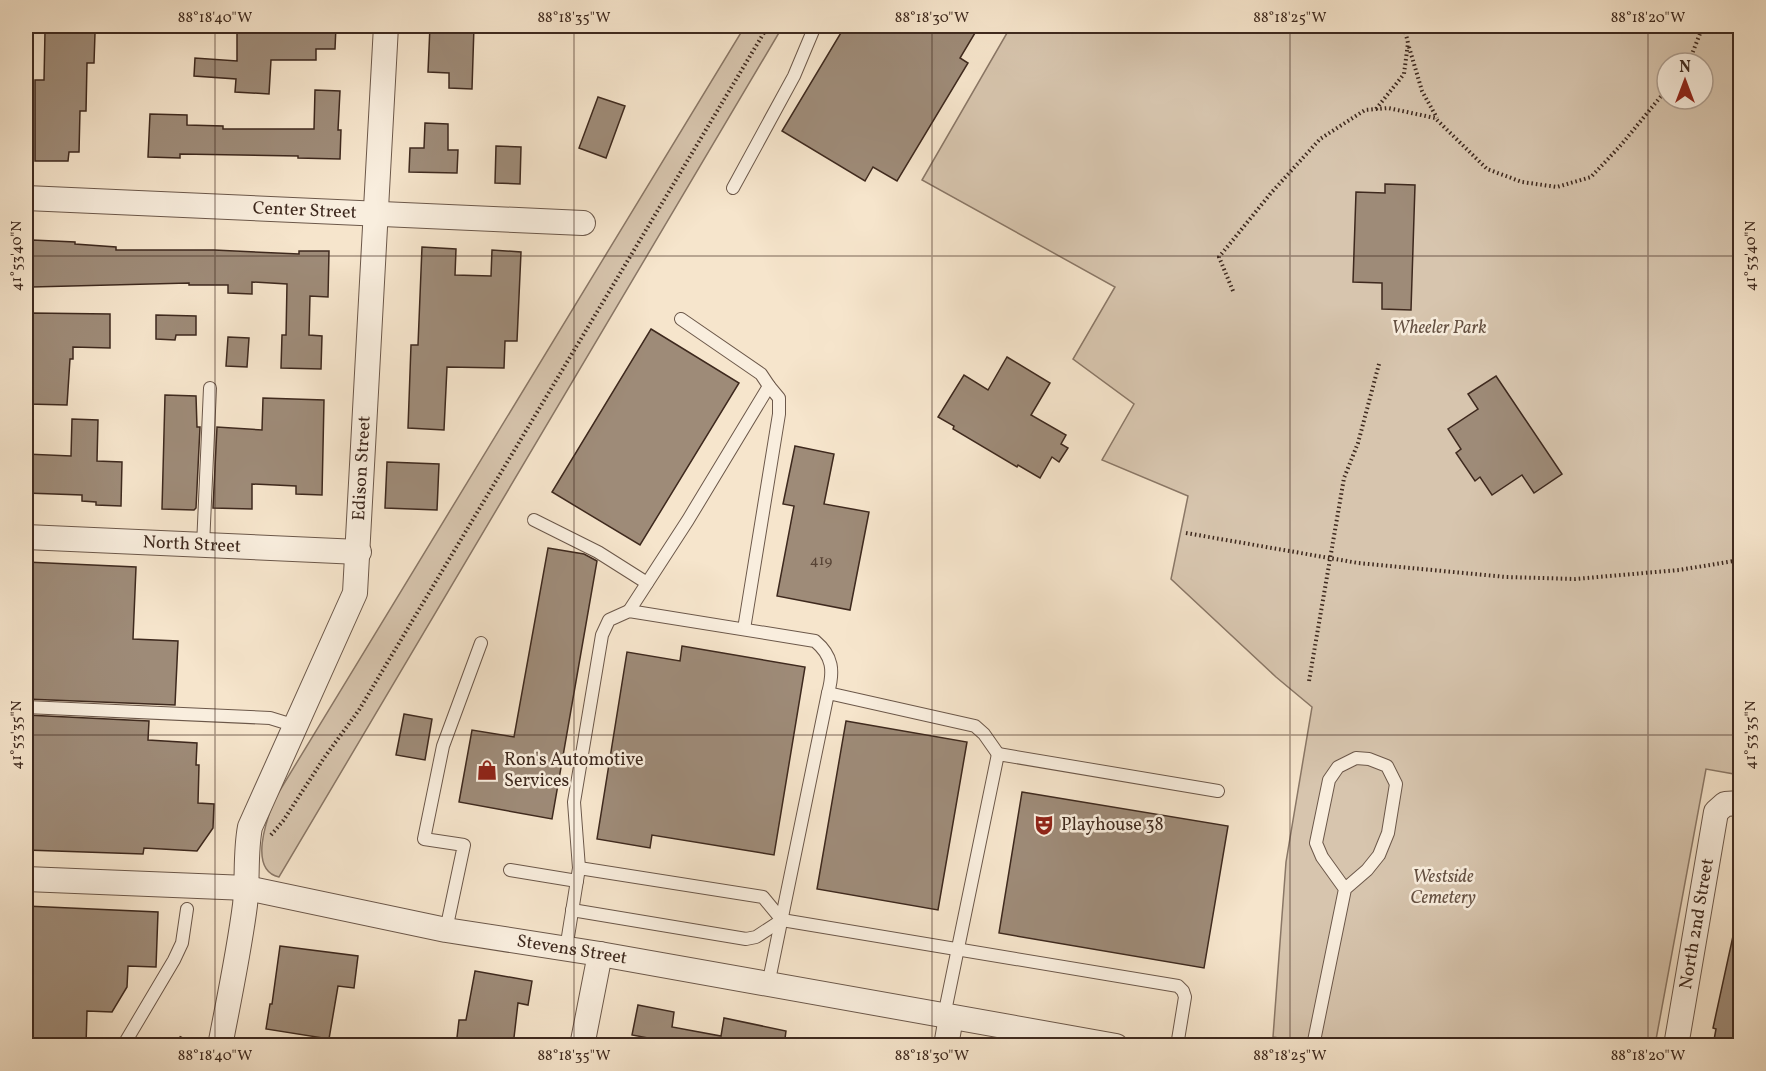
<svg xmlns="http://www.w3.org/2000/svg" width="1766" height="1071" viewBox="0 0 1766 1071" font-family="Vollkorn,serif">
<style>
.green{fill:#d7c5ae;stroke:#8a7766;stroke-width:1.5;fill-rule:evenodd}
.building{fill:#9e8b78;stroke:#3e291e;stroke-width:1.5}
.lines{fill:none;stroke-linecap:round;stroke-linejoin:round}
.service-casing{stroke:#6c584a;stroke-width:14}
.minor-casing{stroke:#6c584a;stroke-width:26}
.path{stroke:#3e291e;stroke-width:4;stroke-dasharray:1.5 3;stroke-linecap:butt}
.service{stroke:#f9eede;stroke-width:12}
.minor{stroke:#f9eede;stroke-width:24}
.ticks{fill:none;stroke:#3e291e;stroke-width:1.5;stroke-opacity:0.45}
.labels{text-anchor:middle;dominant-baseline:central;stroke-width:5;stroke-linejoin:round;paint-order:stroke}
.number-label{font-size:15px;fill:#564234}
.street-label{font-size:18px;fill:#3e291e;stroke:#f9eede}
.park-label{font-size:18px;font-style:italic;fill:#645042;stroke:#f9eede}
.poi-label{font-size:18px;fill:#3e291e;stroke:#f9eede;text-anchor:start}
.neatline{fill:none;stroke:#3e291e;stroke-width:2}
.ticks-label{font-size:15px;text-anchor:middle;fill:#3e291e}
</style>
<rect width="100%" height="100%" fill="#f6e5cc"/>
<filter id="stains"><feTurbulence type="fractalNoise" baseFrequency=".00333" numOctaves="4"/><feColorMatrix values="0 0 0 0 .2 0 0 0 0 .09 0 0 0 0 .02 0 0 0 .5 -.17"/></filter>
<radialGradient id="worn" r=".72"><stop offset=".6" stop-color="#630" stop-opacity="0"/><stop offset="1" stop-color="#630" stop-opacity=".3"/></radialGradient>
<g class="green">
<path d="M745 26H783L279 877C248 870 267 819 274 800Z"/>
<path d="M1011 26H1740V775L1706 769 1655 1045 1324 1046 1273 1037 1286 862 1312 707 1276 677 1171 579 1188 496 1102 460 1134 404 1073 359 1115 287 922 180ZM1667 63H1703V99H1667Z"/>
</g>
<g class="building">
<polygon points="237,26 336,26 335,49 316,49 316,60 271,60 269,94 235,92 236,79 194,76 195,58 237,61"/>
<polygon points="430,26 474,26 472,89 449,88 449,73 428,72"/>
<polygon points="845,26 964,26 975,33 960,58 968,63 897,181 873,167 865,181 782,131"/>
<polygon points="45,31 95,33 94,63 87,63 86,111 80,111 79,152 69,152 68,161 35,161 35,80 44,80"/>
<polygon points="315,90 340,91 338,130 341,130 340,159 298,158 298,156 180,154 180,158 148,157 150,114 187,115 187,125 223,126 223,129 314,129"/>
<polygon points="598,97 625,106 606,158 579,148"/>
<polygon points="425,123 448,124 448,150 458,150 457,173 409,172 410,148 424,148"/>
<polygon points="496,146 521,147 520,184 495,183"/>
<polygon points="1385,184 1415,185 1411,310 1382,309 1382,283 1353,282 1356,192 1385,193"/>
<polygon points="32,240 75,242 75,244 116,247 116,250 214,250 299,254 299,251 329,251 328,297 310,296 309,335 322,336 321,369 281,368 282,335 286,335 287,284 252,282 252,294 228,293 228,285 189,285 189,283 32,287"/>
<polygon points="422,247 456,249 455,275 491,276 492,250 521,252 517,341 505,341 504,368 447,367 444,430 408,428 411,345 418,345"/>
<polygon points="31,313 110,314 110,348 73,347 73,359 70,359 67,405 28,404 30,359 26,359 27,333 30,333"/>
<polygon points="156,315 196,316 196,335 176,335 175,340 156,339"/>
<polygon points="651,329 739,383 640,545 552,492"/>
<polygon points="228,337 249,338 247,367 226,366"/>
<polygon points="1007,357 1050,383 1031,415 1066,435 1061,444 1068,448 1059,462 1052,457 1040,478 1018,465 1017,467 953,429 954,426 938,417 964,375 988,390"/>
<polygon points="1496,376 1562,474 1534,493 1522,475 1492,495 1480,477 1475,481 1456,453 1461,449 1448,429 1478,409 1468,394"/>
<polygon points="165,395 196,396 197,427 200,427 196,508 194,510 162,509"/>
<polygon points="263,398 324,400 322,495 296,494 296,486 252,484 252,509 213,508 217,427 262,430"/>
<polygon points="72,419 98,420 97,461 122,462 121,506 96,505 96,502 82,501 82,495 26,493 26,454 71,456"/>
<polygon points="795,446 834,454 824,504 869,512 850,610 777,596 794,506 783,504"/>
<polygon points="387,462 439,464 437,510 385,508"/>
<polygon points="548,548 584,554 597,561 552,819 459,802 472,730 514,737"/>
<polygon points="26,562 136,567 133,639 178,641 175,705 26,699"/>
<polygon points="682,646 805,667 774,855 652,835 650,848 597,839 627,652 680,661"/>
<polygon points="404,714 432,719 425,760 396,755"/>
<polygon points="26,715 149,721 148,740 197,743 196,765 199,765 198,803 214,804 213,828 197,851 144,848 143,854 26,850"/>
<polygon points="846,721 967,742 938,910 817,889"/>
<polygon points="1022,792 1228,826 1204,968 999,933"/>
<polygon points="26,906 158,912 156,967 128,966 127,987 112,1012 87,1011 86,1046 26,1046"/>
<polygon points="1733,936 1740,937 1740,1046 1718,1046 1719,1041 1714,1040 1716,1029 1713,1028"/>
<polygon points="280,946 358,956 354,988 338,986 329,1039 266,1029 270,1004 272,1004"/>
<polygon points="475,971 532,981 528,1005 518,1003 513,1046 456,1046 459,1020 466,1020"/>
<polygon points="638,1005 674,1012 672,1027 721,1036 724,1018 786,1031 784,1046 653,1046 654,1039 632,1035"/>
</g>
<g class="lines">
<g class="service-casing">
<g id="service">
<polyline points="733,188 794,76 815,26"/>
<polyline points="681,319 761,374 769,386"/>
<polyline points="534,520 598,552 647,583"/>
<polyline points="203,546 210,388"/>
<polyline points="629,611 688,520 769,386 779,398 779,414 744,629"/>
<polyline points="26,707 270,718 296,726"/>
<polyline points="579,868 763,897 782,920 1178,986 1183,991 1185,997 1177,1046"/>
<polyline points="510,870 577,881"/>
<polyline points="572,910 746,939 756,937 782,920"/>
<polyline points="446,930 464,845 424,839 443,746 481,643"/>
<path d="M566 949 579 868 574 802 602 635 609 620 629 611 815 641C833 656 834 671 828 693"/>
<polyline points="768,985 828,693 975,726 984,734 998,754"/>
<polyline points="944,1016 998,754 1218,791"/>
<polyline points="123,1046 174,960 182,943 187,909"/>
<polyline points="1313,1046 1345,889 1367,870 1379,855 1388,833 1396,784 1387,766 1369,759 1356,758 1338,767 1329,780 1316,843 1322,857 1345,889"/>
</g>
</g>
<g class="minor-casing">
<g id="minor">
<path id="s1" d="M26 198 583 223"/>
<path id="s2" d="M26 537 359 552"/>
<path id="s3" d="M26 879 247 888 446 930 600 954 1116 1046"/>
<path id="s4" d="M220 1046C229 999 239 952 245 905 248 879 245 853 250 827L355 593 386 26"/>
<polyline points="582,1046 600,954"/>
<polyline points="946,1046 951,1017"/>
<path id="s5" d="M1676 1046 1716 812 1725 804 1740 803"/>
</g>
</g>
<g class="path">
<polyline points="1409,47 1422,91 1437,118"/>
<polyline points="1685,63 1692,54 1703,26"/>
<polyline points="1376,109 1404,74 1408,43 1404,26"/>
<polyline points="1233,291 1219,257 1271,193 1320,139 1365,110 1388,108 1435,118 1487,169 1522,182 1557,187 1591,177 1621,145 1667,89"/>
<polyline points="1186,533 1358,563 1506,577 1575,579 1679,570 1740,560"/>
<polyline points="1309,681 1344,478 1358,443 1379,364"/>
<polyline points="271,835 283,821 324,758 359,710 768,26"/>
<polyline points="177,1046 182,1036"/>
</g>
<use href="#service" class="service"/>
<use href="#minor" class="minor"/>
</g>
<path class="ticks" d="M215 26V1046M574 26V1046M932 26V1046M1290 26V1046M1648 26V1046M26 256H1740M26 735H1740"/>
<defs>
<g id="shop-bare" transform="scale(1.62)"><path d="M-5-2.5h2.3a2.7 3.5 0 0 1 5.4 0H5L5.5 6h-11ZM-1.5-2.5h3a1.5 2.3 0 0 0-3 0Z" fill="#8f2418" stroke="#f9eede" stroke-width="2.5" paint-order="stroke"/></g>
<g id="theatre-bare" transform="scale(1.62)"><path d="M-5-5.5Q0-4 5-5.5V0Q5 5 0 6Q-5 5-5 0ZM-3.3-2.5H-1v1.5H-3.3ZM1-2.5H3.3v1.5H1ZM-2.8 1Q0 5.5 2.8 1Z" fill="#8f2418" stroke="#f9eede" stroke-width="2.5" paint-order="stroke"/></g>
</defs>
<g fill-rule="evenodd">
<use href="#shop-bare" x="487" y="770"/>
<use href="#theatre-bare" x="1044" y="825"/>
</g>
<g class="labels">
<g class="number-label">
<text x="821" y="561">419</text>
</g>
<g class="street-label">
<text stroke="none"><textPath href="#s1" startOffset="279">Center Street</textPath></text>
<text stroke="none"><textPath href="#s4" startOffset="603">Edison Street</textPath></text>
<text stroke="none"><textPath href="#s2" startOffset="166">North Street</textPath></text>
<text stroke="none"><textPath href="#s5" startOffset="124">North 2nd Street</textPath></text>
<text stroke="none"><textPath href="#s3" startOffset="552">Stevens Street</textPath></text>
</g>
<g class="park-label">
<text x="1439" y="328">Wheeler Park</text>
<text x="1443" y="877">Westside<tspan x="1443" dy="21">Cemetery</tspan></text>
</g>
<g class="poi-label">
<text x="504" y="760">Ron's Automotive<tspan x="504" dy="21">Services</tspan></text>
<text x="1061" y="825">Playhouse 38</text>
</g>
</g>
<rect width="1766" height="1071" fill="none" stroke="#f6e5cc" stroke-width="66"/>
<g transform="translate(1685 81)"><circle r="28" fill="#f9eede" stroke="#ae9f91" stroke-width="1.5"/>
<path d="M0-4.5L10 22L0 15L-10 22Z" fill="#8f2418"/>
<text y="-9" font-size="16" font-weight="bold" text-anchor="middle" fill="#3e291e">N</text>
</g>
<rect x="33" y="33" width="1700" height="1005" class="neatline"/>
<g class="ticks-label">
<text x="215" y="22">88°18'40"W</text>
<text x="574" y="22">88°18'35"W</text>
<text x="932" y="22">88°18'30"W</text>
<text x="1290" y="22">88°18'25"W</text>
<text x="1648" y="22">88°18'20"W</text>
<text transform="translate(16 256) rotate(-90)" y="5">41°53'40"N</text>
<text transform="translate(1750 256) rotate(-90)" y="5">41°53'40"N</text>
<text transform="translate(16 735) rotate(-90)" y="5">41°53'35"N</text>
<text transform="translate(1750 735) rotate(-90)" y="5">41°53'35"N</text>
<text x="215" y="1060">88°18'40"W</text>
<text x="574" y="1060">88°18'35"W</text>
<text x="932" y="1060">88°18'30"W</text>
<text x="1290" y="1060">88°18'25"W</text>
<text x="1648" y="1060">88°18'20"W</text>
</g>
<rect width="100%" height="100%" filter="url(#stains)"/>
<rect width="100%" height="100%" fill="url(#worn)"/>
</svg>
